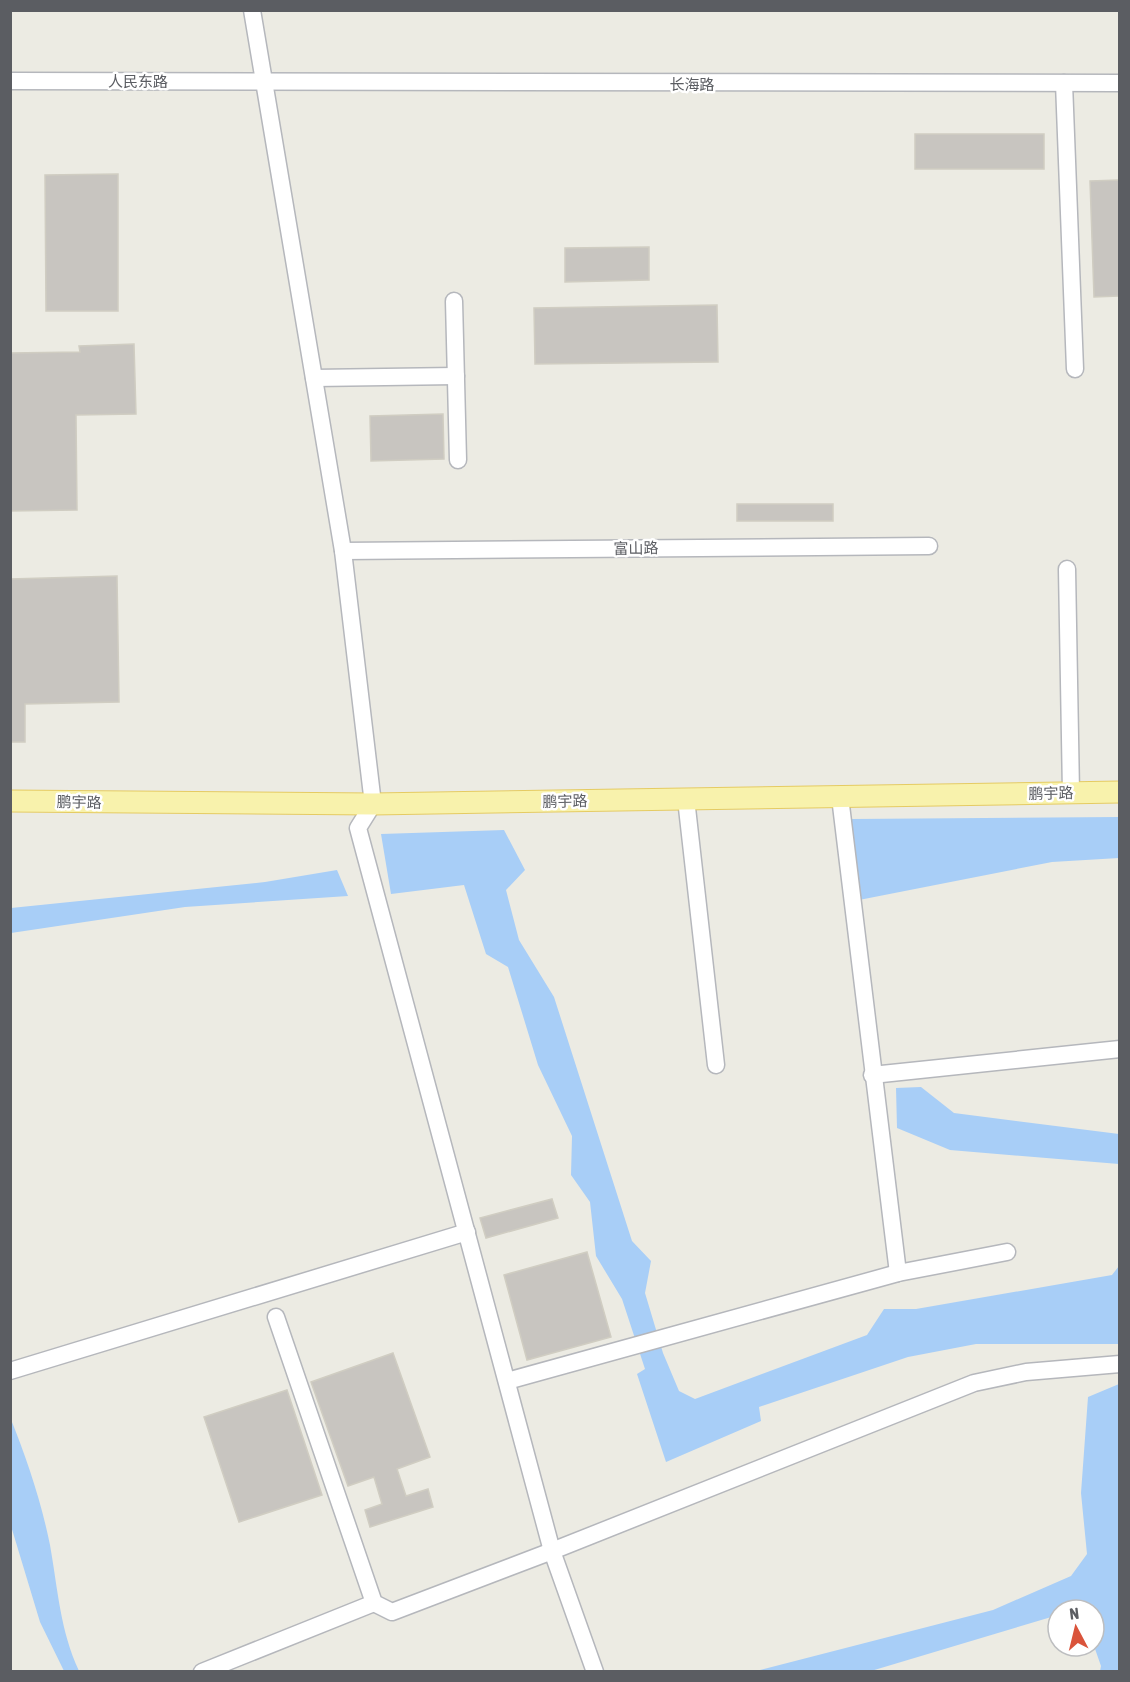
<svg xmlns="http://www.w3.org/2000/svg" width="1130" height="1682" viewBox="0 0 1130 1682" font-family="'Asap Condensed','Noto Sans SC',sans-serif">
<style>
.water{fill:#a8cef7}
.building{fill:#c8c5c0;stroke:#d0cdc2;stroke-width:1.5}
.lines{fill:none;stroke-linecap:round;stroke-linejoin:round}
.minor-casing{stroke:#b5b7bc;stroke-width:19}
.major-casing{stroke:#e5cb63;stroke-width:23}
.minor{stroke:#fff;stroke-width:16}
.major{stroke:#f8f2ac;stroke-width:21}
.labels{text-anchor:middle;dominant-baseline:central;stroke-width:5;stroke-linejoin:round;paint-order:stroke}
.street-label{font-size:15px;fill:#5b5d62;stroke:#fff}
</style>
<rect width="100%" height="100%" fill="#ecebe3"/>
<g class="water">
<polygon points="1119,817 1119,858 1052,862 859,900 851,819"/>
<polygon points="504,830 525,870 506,890 519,940 554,997 632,1241 651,1261 645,1293 663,1353 679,1391 695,1399 867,1335 884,1309 916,1309 1112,1275 1119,1266 1119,1344 976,1344 908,1357 759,1407 761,1421 666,1462 637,1374 645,1369 622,1299 596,1256 590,1202 571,1175 572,1136 538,1065 508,967 486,954 464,885 391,894 381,834"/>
<polygon points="337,870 348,896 185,907 11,933 11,908 265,882"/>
<polygon points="921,1087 954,1113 1119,1134 1119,1164 950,1150 897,1128 896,1088"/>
<polygon points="1119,1384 1119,1671 1100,1671 1101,1666 1094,1646 1094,1610 1058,1610 1058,1615 871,1671 756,1671 993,1610 1071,1576 1087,1554 1081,1493 1088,1397"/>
<path d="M10 1417C27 1459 41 1501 50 1545 58 1590 60 1630 79 1671H64L40 1622 11 1526Z"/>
</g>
<g class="building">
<rect x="915" y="134" width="129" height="35"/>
<polygon points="118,174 118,311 46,311 45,175"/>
<polygon points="1119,180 1119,296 1094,297 1090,181"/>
<polygon points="649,247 649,280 565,282 565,248"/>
<polygon points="717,305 718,362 535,364 534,308"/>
<polygon points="134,344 136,414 76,415 77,510 10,511 10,353 80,352 79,346"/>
<polygon points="443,414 444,459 371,461 370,416"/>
<rect x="737" y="504" width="96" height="17"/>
<polygon points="117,576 119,702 25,704 25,742 10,742 10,579"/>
<polygon points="552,1199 558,1218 486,1238 480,1218"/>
<polygon points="587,1252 611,1337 527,1360 504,1275"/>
<polygon points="393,1353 430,1457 397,1469 406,1496 428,1489 433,1507 370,1527 365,1510 382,1504 374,1477 348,1486 311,1382"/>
<polygon points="287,1390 322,1495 239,1522 204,1417"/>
</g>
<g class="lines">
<g class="minor-casing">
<g id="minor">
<polyline points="252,10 343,551 373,804 358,828 552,1551 595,1672"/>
<polyline points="10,81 1120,83"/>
<polyline points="1064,83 1075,369"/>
<polyline points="454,301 458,460"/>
<polyline points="314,378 456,376"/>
<polyline points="343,551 929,546"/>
<polyline points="1067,569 1071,793"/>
<polyline points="840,797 898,1273"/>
<polyline points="686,799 716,1065"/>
<polyline points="872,1075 1120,1049"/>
<polyline points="276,1317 374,1603 392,1612 552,1551 974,1383 1026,1372 1120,1364"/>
<polyline points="10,1371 467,1232"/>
<polyline points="507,1381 898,1273 1007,1252"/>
<polyline points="202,1672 374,1603"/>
</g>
</g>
<g class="major-casing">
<polyline id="major" points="10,801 373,804 1120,792"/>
</g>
<use href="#minor" class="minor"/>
<use href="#major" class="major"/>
</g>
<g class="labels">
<g class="street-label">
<text x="138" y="81">人民东路</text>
<text x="692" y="84">长海路</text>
<text transform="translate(636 548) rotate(-1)">富山路</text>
<text transform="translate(1051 793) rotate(-1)">鹏宇路</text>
<text transform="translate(565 801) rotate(-1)">鹏宇路</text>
<text transform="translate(79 802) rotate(1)">鹏宇路</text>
</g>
</g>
<rect width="1130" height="1682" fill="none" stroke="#5b5d62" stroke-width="24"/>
<g transform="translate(1076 1628) rotate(353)"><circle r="28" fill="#ffffff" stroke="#bdbec0" stroke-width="1.5"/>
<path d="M0-4.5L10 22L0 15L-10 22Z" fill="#da543b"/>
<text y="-9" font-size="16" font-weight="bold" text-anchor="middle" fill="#5b5d62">N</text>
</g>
</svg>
